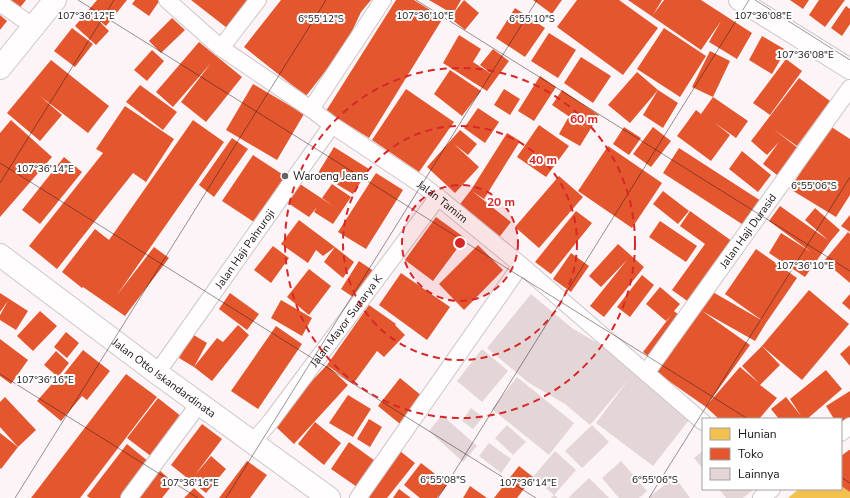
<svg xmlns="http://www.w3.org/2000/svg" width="850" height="498" viewBox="0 0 850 498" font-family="'Nunito Sans',sans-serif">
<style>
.homes{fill:#f2c14e}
.shops{fill:#e4572e}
.building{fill:#e4d5d7}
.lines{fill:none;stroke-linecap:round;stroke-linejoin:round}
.minor-casing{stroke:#cdc6c9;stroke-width:18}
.tertiary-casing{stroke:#cdc6c9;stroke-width:22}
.primary-casing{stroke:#cdc6c9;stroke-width:24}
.minor{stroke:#fffdfe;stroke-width:16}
.tertiary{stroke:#fffdfe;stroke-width:20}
.primary{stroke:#fffdfe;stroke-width:22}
.ticks{fill:none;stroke:#1a1416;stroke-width:1;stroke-opacity:0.45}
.ring{fill:none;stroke:#d62828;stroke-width:2;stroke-dasharray:7 5}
.poi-dot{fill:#696265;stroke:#fff;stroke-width:1.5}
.labels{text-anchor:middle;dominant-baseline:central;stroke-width:4;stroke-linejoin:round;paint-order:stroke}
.poi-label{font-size:11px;fill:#1a1416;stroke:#fff;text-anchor:start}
.street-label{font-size:11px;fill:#1a1416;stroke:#fff}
.ticks-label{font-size:10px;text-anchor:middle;fill:#1a1416;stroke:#fff;stroke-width:4;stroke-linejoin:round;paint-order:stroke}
.centre{fill:#d62828;stroke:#fff;stroke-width:2}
.ring-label{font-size:12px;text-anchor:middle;font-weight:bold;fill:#d62828;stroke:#fff;stroke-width:4;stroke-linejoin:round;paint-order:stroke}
</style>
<rect width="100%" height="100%" fill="#fcf4f7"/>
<polygon class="homes" points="841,486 850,492 850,498 788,498 799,489 841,489"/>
<g class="shops">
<polygon points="6,0 26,0 18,10"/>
<polygon points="97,0 127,0 106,26 92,14 109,31 96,45 75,26"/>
<polygon points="135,0 160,0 149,16 132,4"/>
<polygon points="191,0 250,0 227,28"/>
<polygon points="281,0 371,0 361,12 345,46 306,96 244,47"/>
<polygon points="396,0 414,0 443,18 369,138 326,111"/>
<polygon points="429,0 461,0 453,14"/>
<polygon points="464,0 479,13 465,30 450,18"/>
<polygon points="533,0 562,0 552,14"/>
<polygon points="577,0 619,0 658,28 623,75 557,27"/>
<polygon points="628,0 662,0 653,15 664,0 701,0 752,33 737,59 709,42 721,21 701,50"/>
<polygon points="790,0 809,0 803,9"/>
<polygon points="819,0 845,0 825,27 809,15"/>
<polygon points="846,6 850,9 850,24 842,36 831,28"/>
<polygon points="515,8 545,28 525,57 496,38"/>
<polygon points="0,15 7,21 0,30"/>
<polygon points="172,18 185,30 161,53 149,41"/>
<polygon points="72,28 93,44 75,67 54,51"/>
<polygon points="664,28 706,56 680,97 637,69"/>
<polygon points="549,33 576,50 558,78 531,61"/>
<polygon points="459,35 481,49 473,62 493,75 480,65 493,49 509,61 487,91 443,63"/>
<polygon points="762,36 786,50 772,74 749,60"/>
<polygon points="199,42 242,77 206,122 181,102 211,63 173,107 156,92"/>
<polygon points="152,50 164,61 147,81 134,70"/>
<polygon points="710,51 730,61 713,97 748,121 736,138 715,123 730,135 711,161 677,136 696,110 701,114 713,97 692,87"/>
<polygon points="581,57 611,76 593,103 564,83"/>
<polygon points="786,59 802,71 770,115 753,103"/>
<polygon points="51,60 109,106 88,133 40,96 62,115 40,141 7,113"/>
<polygon points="450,70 481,91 462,116 434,94"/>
<polygon points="637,72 658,90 630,123 608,105"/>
<polygon points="540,76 556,87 534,121 518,111"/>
<polygon points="799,78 830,101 797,146 773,129 802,151 781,178 763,164 779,142 767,155 751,141"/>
<polygon points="253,84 304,114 277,160 226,130"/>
<polygon points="140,85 177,112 163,130 126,102"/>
<polygon points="406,89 454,122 419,172 372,140"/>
<polygon points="504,89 520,99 510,115 494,105"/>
<polygon points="562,90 599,115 580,146 559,134 568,118 586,128 552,105"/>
<polygon points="658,90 678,103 663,128 643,115"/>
<polygon points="125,106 174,139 146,182 133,173 57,269 29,246 103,153 96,149"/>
<polygon points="478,108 499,122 485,143 464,128"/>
<polygon points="11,120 52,157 0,217 0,133"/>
<polygon points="193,120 224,142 117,295 154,247 169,258 125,316 83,287 82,288 62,272 95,229 109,240"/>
<polygon points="539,125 569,146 546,177 517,157"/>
<polygon points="830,126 850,139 850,195 836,217 790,189"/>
<polygon points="624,127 641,138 629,155 613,144"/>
<polygon points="653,127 671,141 651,167 633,154"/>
<polygon points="460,130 477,144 468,155 454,144 479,167 455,193 427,167"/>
<polygon points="507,133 520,141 484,199 472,191 511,222 497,240 457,208 471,190"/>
<polygon points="232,138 248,149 214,197 199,185"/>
<polygon points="608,146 662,183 632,228 578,191"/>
<polygon points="334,147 369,169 353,194 318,173"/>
<polygon points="679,148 761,201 745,226 663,173"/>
<polygon points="742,151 771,175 758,192 729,169"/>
<polygon points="253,155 285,176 254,222 222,201"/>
<polygon points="64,157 82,172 40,224 22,210"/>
<polygon points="376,173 403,190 366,249 338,232"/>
<polygon points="559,176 583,197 539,248 515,227"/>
<polygon points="300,184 333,206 322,198 332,184 351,197 333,224 314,212 317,207 309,217 288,203"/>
<polygon points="663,191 689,211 678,224 653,204"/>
<polygon points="780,206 828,240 805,220 815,208 840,230 830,242 805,277 769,253 781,233 811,252 769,221"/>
<polygon points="576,211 592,223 551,274 535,262"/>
<polygon points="690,211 736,244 693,305 672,290 705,244 680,226"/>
<polygon points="850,215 850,232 841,226"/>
<polygon points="436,217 465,238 433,281 405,260"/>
<polygon points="299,220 335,247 354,262 343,278 324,262 335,247 323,256 316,250 308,263 281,244"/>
<polygon points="660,221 697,246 686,262 649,237"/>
<polygon points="848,232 850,234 850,283 824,261"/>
<polygon points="618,244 644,267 604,317 590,306 627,260 601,287 589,276"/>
<polygon points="478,245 503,270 464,310 439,284"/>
<polygon points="273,246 289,258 271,283 254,270"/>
<polygon points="756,249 797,278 766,323 755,341 702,311 750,345 707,405 740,367 759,383 742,366 762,346 780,365 760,385 777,398 759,419 719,419 706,407 656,372 711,291 763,321 725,294"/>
<polygon points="571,253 589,266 571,292 553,279"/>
<polygon points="359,261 378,274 359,301 341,289"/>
<polygon points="309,269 331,286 309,315 287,297"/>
<polygon points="401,273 450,307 427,340 379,305"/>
<polygon points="642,275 654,285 630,317 617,307"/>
<polygon points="660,287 680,304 674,311 684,319 653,360 643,352 672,314 666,321 646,304"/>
<polygon points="809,290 849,324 802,380 762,346"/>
<polygon points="0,293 28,311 16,330 0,320 0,315 8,301 0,312"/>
<polygon points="230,293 259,314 247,330 219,309"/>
<polygon points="850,294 850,310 842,303"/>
<polygon points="281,300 312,318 302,336 271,318"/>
<polygon points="369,305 396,324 395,325 405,335 384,357 377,351 353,384 327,365"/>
<polygon points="40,311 57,326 33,351 17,336"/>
<polygon points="238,325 249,335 212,381 194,367 179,358 192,334 207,343 194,367 217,338 223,342"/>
<polygon points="276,326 302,344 258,409 231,391"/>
<polygon points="66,332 79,343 67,358 54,347"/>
<polygon points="0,339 28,360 11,384 0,376"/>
<polygon points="850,345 850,366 840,354"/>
<polygon points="83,350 110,371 87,400 82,396 61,421 37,401 58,377 44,365 56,351 69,363 58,377 60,379"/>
<polygon points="327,365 348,385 294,444 272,423"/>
<polygon points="826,370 842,389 807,419 779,419 771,409 786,397 801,416 790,399"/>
<polygon points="126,374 157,397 80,498 31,498"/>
<polygon points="400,378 422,396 400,424 378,406"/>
<polygon points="850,391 850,418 841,424 841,419 834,419 826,406"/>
<polygon points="348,395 371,409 353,437 329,423"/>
<polygon points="5,397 36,430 18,447 0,427 0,402"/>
<polygon points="158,398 182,417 152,457 127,438"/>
<polygon points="369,419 382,427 370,447 357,439"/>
<polygon points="315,422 341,443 324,465 298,444"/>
<polygon points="202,424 222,439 195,475 211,456 226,469 206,493 171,465"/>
<polygon points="0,433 18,447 1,469 0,468"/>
<polygon points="349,442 378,463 360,489 331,469"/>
<polygon points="127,444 149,462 122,498 90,498 87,496"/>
<polygon points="849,450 850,450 850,492 841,486 841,456"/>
<polygon points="400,451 415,463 387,498 370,498 365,494"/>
<polygon points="247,461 267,475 250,498 219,498"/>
<polygon points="421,463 448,484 437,498 420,498 404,485"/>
<polygon points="519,466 533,477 517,498 494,498"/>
<polygon points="158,469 174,483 162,498 133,498"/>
<polygon points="470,486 487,498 463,498"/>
<polygon points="194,488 205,498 184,498"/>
<polygon points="399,489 411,498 393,498"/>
</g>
<g class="building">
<polygon points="531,294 573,329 610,350 693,415 653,466 596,423 629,379 590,425 565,404 529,383 487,348"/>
<polygon points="482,349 508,371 482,402 457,381"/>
<polygon points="517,377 574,423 549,455 492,409"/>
<polygon points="471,408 483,417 473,429 462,421"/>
<polygon points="442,415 477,446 463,462 429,431"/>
<polygon points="507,425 526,442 513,455 495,438"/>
<polygon points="592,425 609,442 582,468 565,451"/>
<polygon points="489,443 511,459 501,473 479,456"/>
<polygon points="555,451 576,470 554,495 558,498 551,498 554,495 533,477"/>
<polygon points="703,451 703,469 694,458"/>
<polygon points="621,461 647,491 639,498 619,498 602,478"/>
<polygon points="675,477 690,498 650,498 649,497"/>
<polygon points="589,478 609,498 568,498"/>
<polygon points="719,489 754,489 743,498 726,498"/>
</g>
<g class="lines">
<g class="minor-casing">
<g id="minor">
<path id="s1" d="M167 0 221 48 311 109 332 125 422 185 438 197 521 265 703 422"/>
<polyline points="0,3 34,27"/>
<polyline points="221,48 258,0"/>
<polyline points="311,109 383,0"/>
<path id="s2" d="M157 373 332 125"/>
<path id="s3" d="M646 373 850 88"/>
<polyline points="841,433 850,426"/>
<path id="s4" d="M253 442 271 421 438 197"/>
<polyline points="129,498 199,404"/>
<polyline points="358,498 521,265"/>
<polyline points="761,498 772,489"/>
</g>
</g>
<g class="tertiary-casing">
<polyline id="tertiary" points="739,0 850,69"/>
</g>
<g class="primary-casing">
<g id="primary">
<polyline points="0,68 55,0"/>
<path id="s5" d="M0 255 157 373 329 498"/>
</g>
</g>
<use href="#minor" class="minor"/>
<use href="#tertiary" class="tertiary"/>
<use href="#primary" class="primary"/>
</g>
<path class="ticks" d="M78 0 748 419M416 0 850 271M755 0 850 60M0 163 536 498M0 183 114 0M0 374 198 498M841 477 850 483M15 498 326 0M226 498 537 0M438 498 749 0M649 498 850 177"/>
<circle cx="460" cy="243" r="58" fill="#d62828" fill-opacity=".12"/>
<g class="ring">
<circle cx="460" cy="243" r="58"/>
<circle cx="460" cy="243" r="117"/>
<circle cx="460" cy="243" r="175"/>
</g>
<circle class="poi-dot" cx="285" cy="176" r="4"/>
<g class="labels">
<g class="poi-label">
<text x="293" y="176">Waroeng Jeans</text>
</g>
<g class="street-label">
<text stroke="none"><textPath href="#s1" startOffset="342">Jalan Tamim</textPath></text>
<text stroke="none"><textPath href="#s3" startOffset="175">Jalan Haji Durasid</textPath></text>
<text stroke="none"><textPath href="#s2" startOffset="152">Jalan Haji Pahruroji</textPath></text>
<text stroke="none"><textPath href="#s4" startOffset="153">Jalan Mayor Sunarya K</textPath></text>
<text stroke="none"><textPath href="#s5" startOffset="205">Jalan Otto Iskandardinata</textPath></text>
</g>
</g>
<g class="ticks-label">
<text x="86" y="19">107°36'12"E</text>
<text x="425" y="19">107°36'10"E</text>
<text x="763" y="19">107°36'08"E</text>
<text x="321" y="22">6°55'12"S</text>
<text x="532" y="22">6°55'10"S</text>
<text x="805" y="58">107°36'08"E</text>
<text x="45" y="172">107°36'14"E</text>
<text x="814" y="189">6°55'06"S</text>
<text x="805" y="269">107°36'10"E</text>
<text x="45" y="383">107°36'16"E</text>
<text x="443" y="483">6°55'08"S</text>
<text x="655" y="483">6°55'06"S</text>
<text x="190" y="486">107°36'16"E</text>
<text x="528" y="486">107°36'14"E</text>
</g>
<circle cx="460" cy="243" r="6" class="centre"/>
<g class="ring-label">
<text x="584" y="123">60 m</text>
<text x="543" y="164">40 m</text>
<text x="501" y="206">20 m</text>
</g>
<rect x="702" y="418" width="140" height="72" fill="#ffffff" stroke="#a3a1a2"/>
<rect x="710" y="428" width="20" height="12" fill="#f2c14e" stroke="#a3a1a2"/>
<text x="738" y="438" font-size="12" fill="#1a1416">Hunian</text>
<rect x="710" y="448" width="20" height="12" fill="#e4572e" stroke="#a3a1a2"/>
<text x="738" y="458" font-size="12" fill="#1a1416">Toko</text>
<rect x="710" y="468" width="20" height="12" fill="#e4d5d7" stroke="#a3a1a2"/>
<text x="738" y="478" font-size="12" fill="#1a1416">Lainnya</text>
</svg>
